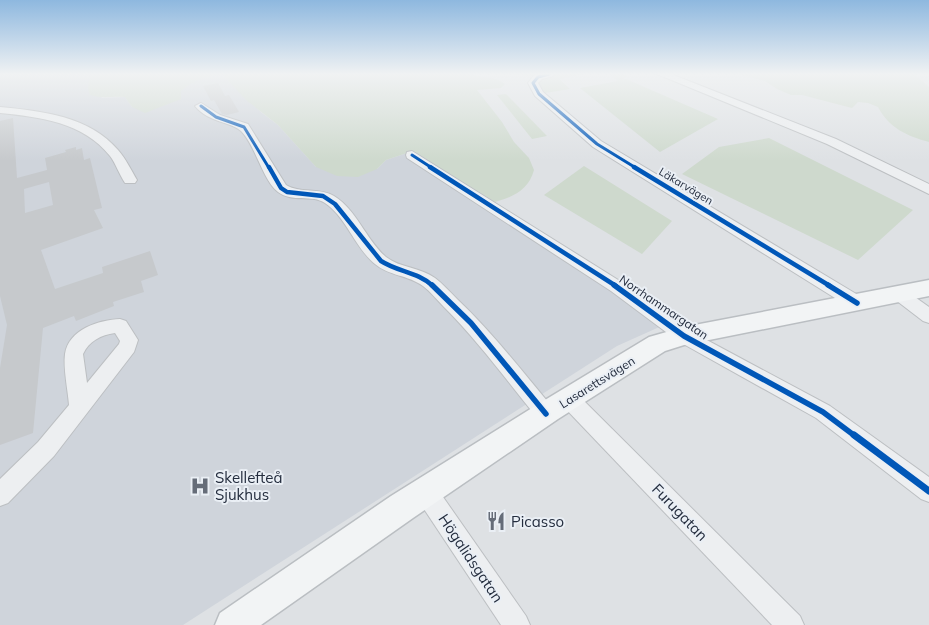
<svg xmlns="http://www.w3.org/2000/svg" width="929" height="625" viewBox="0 0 929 625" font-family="Mulish,sans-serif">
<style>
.built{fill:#cfd4db}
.green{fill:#ced9cd}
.building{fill:#c6c9cc;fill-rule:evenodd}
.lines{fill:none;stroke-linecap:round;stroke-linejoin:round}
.minor-casing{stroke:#bcbfc2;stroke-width:2}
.major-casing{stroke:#babec2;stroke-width:3}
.minor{fill:#edeff1;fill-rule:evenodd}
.major{fill:#f2f4f5;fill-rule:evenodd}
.cycleway-far3-casing{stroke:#eaeff5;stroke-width:5}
.cycleway-far2-casing{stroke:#eaeff5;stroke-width:7}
.cycleway-far1-casing{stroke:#eaeff5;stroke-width:9}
.cycleway-casing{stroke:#eaeff5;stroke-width:10}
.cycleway-far3{stroke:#0057b8;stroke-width:3}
.cycleway-far2{stroke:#0057b8;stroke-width:4.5}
.cycleway-far1{stroke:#0057b8;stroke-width:5.5}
.cycleway{stroke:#0057b8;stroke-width:7}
.labels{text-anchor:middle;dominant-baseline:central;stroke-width:4;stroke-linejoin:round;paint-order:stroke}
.far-street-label{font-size:11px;fill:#242d3e;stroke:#eaeff5}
.street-label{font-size:12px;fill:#242d3e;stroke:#eaeff5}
.near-poi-label{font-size:15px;fill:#242d3e;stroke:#eaeff5;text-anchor:start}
.near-street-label{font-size:15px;fill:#242d3e;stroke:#eaeff5}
</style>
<rect width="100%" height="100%" fill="#dee1e4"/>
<polygon class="built" points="0,74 90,74 102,98 125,97 132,107 180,91 190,83 208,76 223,75 262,113 278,125 316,167 377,169 386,160 413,151 495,202 675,320 617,346 183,625 0,625"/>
<g class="green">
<path d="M90 74H471C482 78 496 76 505 84L501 88 477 90 502 122 514 142 529 158 534 170C529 189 514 197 495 202L413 151 386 160 377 169 358 177 337 176 316 167 278 125 246 100 223 75C206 76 194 80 181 91V99L145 113 132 107 125 97C111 96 103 99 90 95L88 88Z"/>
<polygon points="510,74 585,74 559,79 570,89 539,94 533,83 537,77"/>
<polygon points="609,74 622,74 628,76 621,80 626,79 718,119 660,152 580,88 618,81"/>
<path d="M738 74H914L929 87V142C907 136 889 128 878 107L868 103 858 102 852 108 802 95H791L777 89 765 81Z"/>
<polygon points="506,94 547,136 532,139 497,95"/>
<polygon points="769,138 913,210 858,260 682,174 719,147"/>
<polygon points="584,166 672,221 642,254 544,195"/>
</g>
<g class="building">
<polygon points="218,83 225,96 229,95 239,112 227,115 222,114 214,100 211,101 203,86"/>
<path d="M13 118 17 178 47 170 45 158 66 152 65 150 76 147V150L82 148 84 160 90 158 102 208 94 210 103 228 41 250 55 289 103 273 102 267 150 251 158 275 141 281 144 292 113 302 114 306 76 321 74 316 43 328 33 433 0 445V368L7 325 0 296V121ZM49 182 53 205 25 213 24 189Z"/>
</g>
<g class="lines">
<g class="minor-casing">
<g id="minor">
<polygon points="538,74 554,74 553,76 542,79 538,83 543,92 601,141 863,298 866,303 863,308 857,309 851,308 593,147 535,96 528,83 534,75"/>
<polygon points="657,74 671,74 836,139 929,184 929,194 827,144"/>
<path d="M201 103 220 115 248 124 286 185C301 194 319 187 334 196 357 210 366 240 386 257 400 268 420 267 435 278 443 284 450 292 457 299 492 332 522 371 553 408L556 414 553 420 546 423 539 420C508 382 479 342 444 307 437 300 431 292 423 286 408 275 389 276 375 264 355 248 347 218 325 203 312 194 292 203 278 192 263 181 255 144 241 131 230 121 209 123 195 106Z"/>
<path d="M0 107C42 111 89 116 118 150 126 159 131 170 137 180L135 183H125C119 174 116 164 110 156 83 122 40 117 0 113Z"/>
<polygon points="412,151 623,283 690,331 830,406 929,477 929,502 921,499 816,418 678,341 611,291 407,158 406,155 407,152"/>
<polygon points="899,288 905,290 929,307 929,323 923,321 893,298 891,294 893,290"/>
<path d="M120 319 126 321 138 340 134 352 54 456 8 503 0 506V479L38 442 69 405C68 391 63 368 65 354 69 329 99 320 120 319ZM115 333 120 341 119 344 87 383 83 354C89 341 101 335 115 333Z"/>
<polygon points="569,390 576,393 800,616 804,625 772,625 562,405 559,399 562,393"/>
<polygon points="426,481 434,484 526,616 530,625 501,625 418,500 415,492 418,484"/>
</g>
</g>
<g class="major-casing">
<polygon id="major" points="929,280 929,296 684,345 665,351 558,419 413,518 261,625 215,625 220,613 391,496 540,403 649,337 684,327"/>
</g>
<use href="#minor" class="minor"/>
<use href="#major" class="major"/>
<g class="cycleway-far3-casing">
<g id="cycleway-far3">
<polyline points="549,74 538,77 533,83 539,94 597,144 636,168"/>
<polyline points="201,106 216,117 244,127 269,168"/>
<polyline points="412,155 432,168"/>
</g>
</g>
<g class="cycleway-far2-casing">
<g id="cycleway-far2">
<path d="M269 167 281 188 287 192 323 196 335 204 381 261C398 272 418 272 433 286"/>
<polyline points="430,167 616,286"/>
<polyline points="634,167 830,286"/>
</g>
</g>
<g class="cycleway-far1-casing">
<g id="cycleway-far1">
<polyline points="432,285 471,323 546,414"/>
<polyline points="614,285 684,336 823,412 855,436"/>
<polyline points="828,285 857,303"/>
</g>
</g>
<g class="cycleway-casing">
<polyline id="cycleway" points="854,435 929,491"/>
</g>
<use href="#cycleway-far3" class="cycleway-far3"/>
<use href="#cycleway-far2" class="cycleway-far2"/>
<use href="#cycleway-far1" class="cycleway-far1"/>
<use href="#cycleway" class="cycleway"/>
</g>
<linearGradient id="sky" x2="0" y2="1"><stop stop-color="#8eb8df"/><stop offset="0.46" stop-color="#f0f2f3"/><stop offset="1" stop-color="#f0f2f3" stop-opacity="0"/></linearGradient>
<rect width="929" height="161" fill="url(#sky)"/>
<defs>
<g id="hospital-bare" transform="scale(1.5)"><path d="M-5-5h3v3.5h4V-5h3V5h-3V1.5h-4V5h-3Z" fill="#656c78" stroke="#eaeff5" stroke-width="2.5" paint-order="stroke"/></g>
<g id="restaurant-bare" transform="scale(1.5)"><path d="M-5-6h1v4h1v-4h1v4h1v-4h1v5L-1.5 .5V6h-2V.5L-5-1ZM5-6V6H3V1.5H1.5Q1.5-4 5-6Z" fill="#656c78" stroke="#eaeff5" stroke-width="2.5" paint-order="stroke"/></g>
</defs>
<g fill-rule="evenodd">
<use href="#hospital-bare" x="200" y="486"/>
<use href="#restaurant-bare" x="496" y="521"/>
</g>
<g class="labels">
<g class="far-street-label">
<text transform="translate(686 186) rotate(31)">Läkarvägen</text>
</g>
<g class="street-label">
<text transform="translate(664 307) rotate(34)">Norrhammargatan</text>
<text transform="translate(597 382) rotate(-32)">Lasarettsvägen</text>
</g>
<g class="near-poi-label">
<text x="215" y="477">Skellefteå<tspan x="215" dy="17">Sjukhus</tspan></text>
<text x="511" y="521">Picasso</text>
</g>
<g class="near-street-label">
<text transform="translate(680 512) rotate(46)">Furugatan</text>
<text transform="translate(471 558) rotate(56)">Högalidsgatan</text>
</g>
</g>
</svg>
